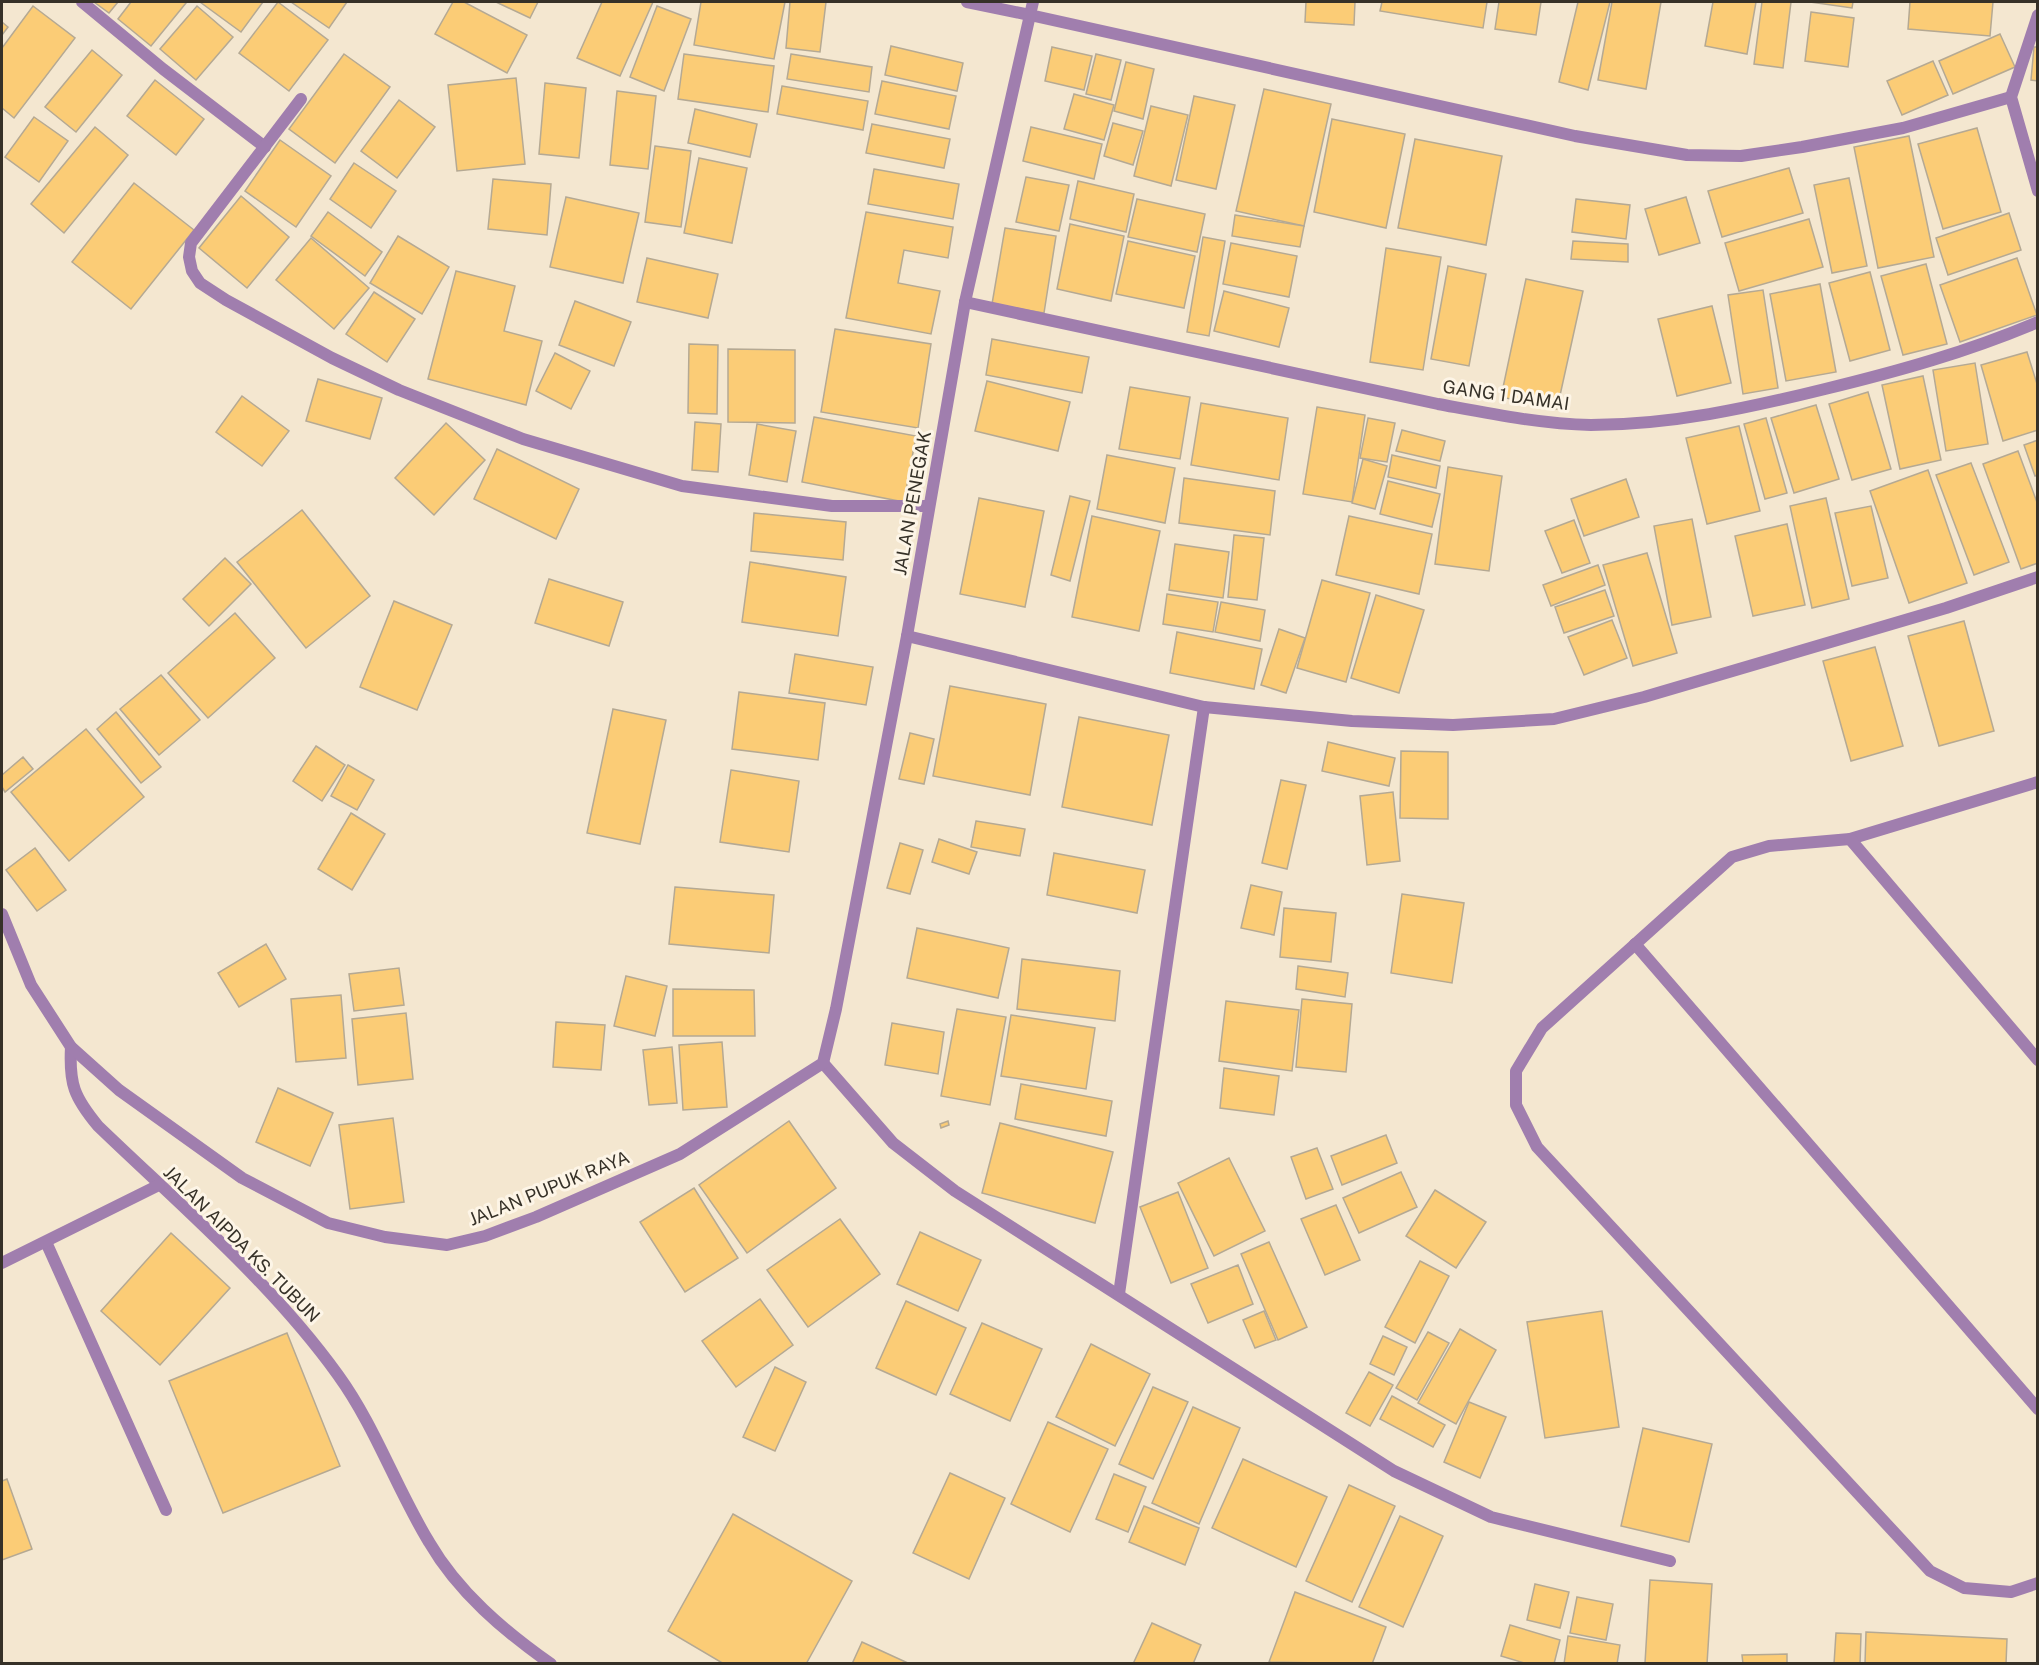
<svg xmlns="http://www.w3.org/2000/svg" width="2039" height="1665" viewBox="0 0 2039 1665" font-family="'Public Sans',sans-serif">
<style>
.building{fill:#fbcc76;stroke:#b5a993;stroke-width:1.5}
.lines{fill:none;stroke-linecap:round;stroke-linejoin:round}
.minor{stroke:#a07eae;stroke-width:12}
.tertiary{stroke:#a07eae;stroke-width:12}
.labels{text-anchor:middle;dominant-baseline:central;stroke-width:6;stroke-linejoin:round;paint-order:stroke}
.street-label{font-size:18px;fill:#363128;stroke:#fdf5e7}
</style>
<rect width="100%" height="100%" fill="#f4e7d0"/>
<g class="building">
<polygon points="94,2 118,2 109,13"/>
<polygon points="131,2 185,2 186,3 151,46 118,19"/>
<polygon points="200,2 263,2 241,32"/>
<polygon points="278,2 328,40 289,91 239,53"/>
<polygon points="291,2 347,2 329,28"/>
<polygon points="453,2 464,2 527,35 507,73 435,34"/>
<polygon points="496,2 538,2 530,18"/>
<polygon points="602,2 653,2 620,76 577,58"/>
<polygon points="701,2 785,2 774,59 694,45"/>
<polygon points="790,2 826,2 820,52 786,48"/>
<polygon points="1306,2 1355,2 1354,25 1305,22"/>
<polygon points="1382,2 1487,2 1483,28 1380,11"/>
<polygon points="1499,2 1541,2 1536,35 1495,29"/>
<polygon points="1578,2 1610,2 1588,90 1559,82"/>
<polygon points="1612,2 1661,2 1646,89 1598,80"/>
<polygon points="1713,2 1756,2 1747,54 1705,46"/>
<polygon points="1762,2 1791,2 1783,68 1754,64"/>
<polygon points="1810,2 1853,2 1852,8"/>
<polygon points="1910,2 1993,2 1990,36 1908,29"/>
<polygon points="33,6 75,38 14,118 2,108 2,48"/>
<polygon points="197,6 233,37 196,80 160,49"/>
<polygon points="657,6 691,19 664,91 630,77"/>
<polygon points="1811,12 1854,18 1848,67 1805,61"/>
<polygon points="2,22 8,27 2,35"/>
<polygon points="2000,34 2015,67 1953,94 1939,61"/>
<polygon points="891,46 963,63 957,91 885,75"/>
<polygon points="1052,47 1092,56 1084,90 1045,81"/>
<polygon points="2034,47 2038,47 2038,81 2031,80"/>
<polygon points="92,50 122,75 76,132 45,107"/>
<polygon points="344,54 390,87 335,163 289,129"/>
<polygon points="684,54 774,66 768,112 678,99"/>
<polygon points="791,54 872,67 869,92 787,79"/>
<polygon points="1096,54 1121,60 1111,100 1086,94"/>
<polygon points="1933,61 1948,95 1902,115 1887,81"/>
<polygon points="1126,62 1154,69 1143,119 1114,111"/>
<polygon points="516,78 525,164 457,171 448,85"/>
<polygon points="155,80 204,119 176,155 127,116"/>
<polygon points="882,81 956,96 949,129 875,114"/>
<polygon points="545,83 586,88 579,158 539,154"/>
<polygon points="782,86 868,101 863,130 777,114"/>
<polygon points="1264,89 1331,104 1304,226 1236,211"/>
<polygon points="617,91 656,96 648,169 610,165"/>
<polygon points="1074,94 1114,105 1104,140 1064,129"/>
<polygon points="1194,96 1235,105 1216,189 1176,180"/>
<polygon points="399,100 435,127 397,178 361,151"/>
<polygon points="1151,106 1188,115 1171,186 1134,176"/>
<polygon points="695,109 757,124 750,157 688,143"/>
<polygon points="34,117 68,141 39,182 5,157"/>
<polygon points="1332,119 1405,134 1386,228 1314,212"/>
<polygon points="1113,123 1143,131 1133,165 1104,156"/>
<polygon points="872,124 950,139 944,168 866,153"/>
<polygon points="95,127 128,155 64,233 31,204"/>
<polygon points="1031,127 1102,144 1094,179 1023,161"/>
<polygon points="1977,128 2001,212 1943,229 1918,144"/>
<polygon points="1909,136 1934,257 1878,268 1854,147"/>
<polygon points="1415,139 1502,156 1486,245 1398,228"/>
<polygon points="280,140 331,176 296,227 245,191"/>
<polygon points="655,146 691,151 681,227 645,222"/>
<polygon points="699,158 747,168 732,243 684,233"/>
<polygon points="354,163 396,191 371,228 330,199"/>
<polygon points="1789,168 1803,213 1722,237 1708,191"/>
<polygon points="874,169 959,184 953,219 868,204"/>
<polygon points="1026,177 1069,185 1059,231 1016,222"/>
<polygon points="1849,178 1867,266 1832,273 1814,185"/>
<polygon points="493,179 551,184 547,235 488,229"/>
<polygon points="1078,181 1134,194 1126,232 1070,219"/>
<polygon points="134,183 194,230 131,309 72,262"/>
<polygon points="241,196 289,237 247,288 199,248"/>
<polygon points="566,197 639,213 623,283 550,267"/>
<polygon points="1686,197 1700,243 1659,255 1645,209"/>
<polygon points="1137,199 1205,214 1197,252 1128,237"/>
<polygon points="1576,199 1630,205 1626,239 1572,232"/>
<polygon points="328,212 382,252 365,276 311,236"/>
<polygon points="866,212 953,227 948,258 904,250 898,283 940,291 931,334 846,318"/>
<polygon points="2009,213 2021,250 1948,275 1936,238"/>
<polygon points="1235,215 1304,226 1300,247 1232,236"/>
<polygon points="1809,219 1823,267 1739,291 1725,243"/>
<polygon points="1070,224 1124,236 1111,301 1057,289"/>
<polygon points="1005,228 1056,236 1044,313 992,304"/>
<polygon points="398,236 449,267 422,314 370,283"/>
<polygon points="1203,237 1225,241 1209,336 1187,332"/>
<polygon points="311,238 369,288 334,329 276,280"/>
<polygon points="1128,241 1195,256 1184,308 1116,294"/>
<polygon points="1573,241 1628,244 1628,262 1571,259"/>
<polygon points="1231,243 1297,256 1289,297 1223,284"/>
<polygon points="1386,248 1441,257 1423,370 1370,362"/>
<polygon points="647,258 718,274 708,318 637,302"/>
<polygon points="2017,258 2037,315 1960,342 1940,285"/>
<polygon points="1926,264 1947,344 1903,355 1881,276"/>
<polygon points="1448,266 1486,274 1469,366 1431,359"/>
<polygon points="456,271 515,286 504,331 542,341 526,405 428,379"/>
<polygon points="1870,272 1890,350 1850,361 1829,283"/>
<polygon points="1526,279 1583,291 1557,409 1501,397"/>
<polygon points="1820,284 1836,372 1786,381 1770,294"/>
<polygon points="1763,290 1778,388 1743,394 1728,295"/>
<polygon points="1224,291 1289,308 1279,347 1214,331"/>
<polygon points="374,292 415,319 387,362 346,334"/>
<polygon points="575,301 631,322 614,366 559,345"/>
<polygon points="1712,306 1731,383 1677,396 1658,319"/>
<polygon points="835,329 931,344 918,428 821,412"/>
<polygon points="992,339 1089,357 1082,393 986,375"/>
<polygon points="689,344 718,345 717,414 688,413"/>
<polygon points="728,349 795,350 795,423 728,422"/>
<polygon points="2027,352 2038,387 2038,430 2003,441 1981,365"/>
<polygon points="555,353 590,371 571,409 536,391"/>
<polygon points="1975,363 1988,444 1946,451 1933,370"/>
<polygon points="1923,376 1941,460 1900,469 1882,385"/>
<polygon points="318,379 382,398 370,439 306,421"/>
<polygon points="987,381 1070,402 1058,451 975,431"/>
<polygon points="1130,387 1190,397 1180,459 1119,449"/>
<polygon points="1868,392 1891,469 1852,480 1829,404"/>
<polygon points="242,396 289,431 262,466 216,432"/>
<polygon points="1201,403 1288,418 1279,480 1191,465"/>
<polygon points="1816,405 1839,479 1794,493 1771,418"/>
<polygon points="1317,407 1365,415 1352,502 1303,494"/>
<polygon points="814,417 916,436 904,502 802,482"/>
<polygon points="1368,418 1395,423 1387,462 1360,458"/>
<polygon points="1766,418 1787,493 1765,499 1744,424"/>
<polygon points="695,422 721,424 718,472 692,470"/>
<polygon points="446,423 485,460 434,515 395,478"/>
<polygon points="757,424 796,431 787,482 749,475"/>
<polygon points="1739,426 1760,511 1707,524 1686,438"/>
<polygon points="1402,430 1445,441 1440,461 1396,451"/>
<polygon points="2038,440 2038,475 2035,476 2024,445"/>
<polygon points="497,449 579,489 556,539 474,499"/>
<polygon points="2018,451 2038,505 2038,563 2021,569 1983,464"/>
<polygon points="1107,455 1175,468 1165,523 1097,509"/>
<polygon points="1392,455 1440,466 1436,488 1388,477"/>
<polygon points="1363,459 1387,466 1375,509 1352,503"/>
<polygon points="1971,463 2009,562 1974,575 1936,475"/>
<polygon points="1448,467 1502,476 1489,571 1435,564"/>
<polygon points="1928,470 1967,583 1909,603 1870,491"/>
<polygon points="1184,478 1275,491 1270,535 1179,523"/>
<polygon points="1626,479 1639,517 1584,536 1571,499"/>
<polygon points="1388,481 1440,494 1432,527 1380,514"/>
<polygon points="1070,496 1090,501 1070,581 1051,575"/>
<polygon points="979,498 1044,511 1025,607 960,594"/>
<polygon points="1826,498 1849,599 1812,608 1790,506"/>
<polygon points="1871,506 1888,578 1852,586 1835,513"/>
<polygon points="302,510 370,596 306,648 237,562"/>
<polygon points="754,513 846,522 843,560 751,551"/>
<polygon points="1092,516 1160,531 1139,631 1072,617"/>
<polygon points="1349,516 1432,534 1419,594 1336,575"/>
<polygon points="1692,519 1711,617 1672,625 1654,526"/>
<polygon points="1574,520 1590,563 1562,573 1545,531"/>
<polygon points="1787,524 1805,605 1753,616 1735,536"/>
<polygon points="1234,535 1264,538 1257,600 1228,597"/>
<polygon points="1175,544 1229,552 1223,598 1169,590"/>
<polygon points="1647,553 1677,653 1633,666 1603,565"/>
<polygon points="225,558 251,584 209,626 183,599"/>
<polygon points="750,562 846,577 838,636 742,622"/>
<polygon points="1598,565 1605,585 1551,606 1543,585"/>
<polygon points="549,579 623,602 609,646 535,623"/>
<polygon points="1322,580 1370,593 1346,682 1297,668"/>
<polygon points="1605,590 1614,616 1564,633 1555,607"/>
<polygon points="1167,594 1218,602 1213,632 1163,624"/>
<polygon points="1376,595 1424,610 1399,693 1351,678"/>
<polygon points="394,601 452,625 417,710 360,687"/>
<polygon points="1221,602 1265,610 1260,641 1215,632"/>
<polygon points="235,613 275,658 208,718 168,673"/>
<polygon points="1612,620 1627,658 1584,675 1568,637"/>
<polygon points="1964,621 1994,731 1939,746 1908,636"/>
<polygon points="1279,629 1305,638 1286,693 1261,685"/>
<polygon points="1177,632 1262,649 1254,689 1170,673"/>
<polygon points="1875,647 1903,746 1851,761 1823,661"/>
<polygon points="795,654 873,667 866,705 789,693"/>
<polygon points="161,675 200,720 159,755 120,709"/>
<polygon points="950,686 1046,704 1030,795 933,776"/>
<polygon points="739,692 825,703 818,760 732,749"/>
<polygon points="613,709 666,720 640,844 587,833"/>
<polygon points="116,712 161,767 141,783 97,729"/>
<polygon points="1079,717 1169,735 1152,825 1062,807"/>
<polygon points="86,729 144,797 69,861 11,792"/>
<polygon points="910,733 934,739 924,784 899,779"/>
<polygon points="1328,742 1395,758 1389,786 1322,771"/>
<polygon points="316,746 345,765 322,801 293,781"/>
<polygon points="1401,751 1448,752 1448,819 1400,818"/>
<polygon points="23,757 33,769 5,792 2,787 2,775"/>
<polygon points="348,765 374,780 357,810 331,796"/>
<polygon points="731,770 799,781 789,852 720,842"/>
<polygon points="1281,780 1306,785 1287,869 1262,863"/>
<polygon points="1393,792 1400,861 1367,865 1360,796"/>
<polygon points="351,813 385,834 352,890 318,869"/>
<polygon points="976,821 1025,829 1020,856 971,847"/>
<polygon points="939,839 977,852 969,874 932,862"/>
<polygon points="900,843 923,850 910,894 887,888"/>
<polygon points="35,848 66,890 37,911 6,870"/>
<polygon points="1054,853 1145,870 1137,913 1047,895"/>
<polygon points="1251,885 1282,892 1274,935 1241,928"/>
<polygon points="675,887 774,895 769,953 669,944"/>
<polygon points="1402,894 1464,903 1452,983 1391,973"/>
<polygon points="1284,908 1336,913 1331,962 1280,957"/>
<polygon points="917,928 1009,948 998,998 907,978"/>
<polygon points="266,944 286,979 239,1007 218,973"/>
<polygon points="1022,959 1120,971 1115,1021 1017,1009"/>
<polygon points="1298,966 1348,973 1345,997 1296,989"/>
<polygon points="399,968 404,1005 354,1011 349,974"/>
<polygon points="626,976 667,986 655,1036 614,1026"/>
<polygon points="673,989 754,990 755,1036 673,1036"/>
<polygon points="341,995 346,1058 296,1062 291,999"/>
<polygon points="1302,999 1352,1004 1346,1072 1296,1067"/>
<polygon points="1226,1001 1299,1010 1292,1071 1219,1061"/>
<polygon points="957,1009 1006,1017 990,1105 941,1096"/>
<polygon points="406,1013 413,1079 358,1085 352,1019"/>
<polygon points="1011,1015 1095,1028 1086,1089 1001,1076"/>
<polygon points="556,1022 605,1025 601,1070 553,1067"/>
<polygon points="892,1023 944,1032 938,1074 885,1065"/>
<polygon points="722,1042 727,1107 683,1110 679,1045"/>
<polygon points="672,1047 677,1103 649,1105 643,1050"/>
<polygon points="1224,1068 1279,1076 1274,1115 1220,1108"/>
<polygon points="1021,1084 1112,1101 1106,1136 1015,1119"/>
<polygon points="278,1088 333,1113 310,1166 256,1142"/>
<polygon points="393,1118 404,1202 350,1209 339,1125"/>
<polygon points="789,1121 836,1188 747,1253 699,1185"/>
<polygon points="948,1121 949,1125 941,1128 940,1124"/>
<polygon points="1000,1123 1113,1152 1095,1223 982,1193"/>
<polygon points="1386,1135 1397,1163 1342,1185 1331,1156"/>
<polygon points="1317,1148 1333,1189 1306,1199 1291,1157"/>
<polygon points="1229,1158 1265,1231 1214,1256 1178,1183"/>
<polygon points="1401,1172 1417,1207 1359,1233 1343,1198"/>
<polygon points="694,1188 738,1258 685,1292 640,1222"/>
<polygon points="1435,1190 1486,1222 1456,1268 1406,1236"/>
<polygon points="1178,1192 1208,1268 1171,1283 1140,1207"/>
<polygon points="1336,1205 1360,1260 1325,1275 1301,1219"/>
<polygon points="840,1219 880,1274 808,1327 767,1270"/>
<polygon points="920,1232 981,1260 958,1311 897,1284"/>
<polygon points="171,1233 230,1288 160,1365 101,1311"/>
<polygon points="1269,1242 1307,1327 1278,1340 1241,1254"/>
<polygon points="1420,1261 1449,1276 1415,1343 1385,1327"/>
<polygon points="1238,1265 1253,1304 1208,1323 1191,1284"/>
<polygon points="760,1299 793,1345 736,1387 702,1341"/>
<polygon points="906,1301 966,1328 936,1395 876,1368"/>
<polygon points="1264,1311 1276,1340 1255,1348 1243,1320"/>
<polygon points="1602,1311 1619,1427 1545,1438 1527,1322"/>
<polygon points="982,1323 1042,1349 1010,1421 950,1394"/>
<polygon points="1460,1329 1496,1350 1456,1424 1418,1403"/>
<polygon points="1428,1332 1449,1343 1417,1400 1396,1388"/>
<polygon points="287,1333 340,1466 223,1513 169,1381"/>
<polygon points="1383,1336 1407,1347 1394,1375 1370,1364"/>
<polygon points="1091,1344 1150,1374 1115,1446 1056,1417"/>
<polygon points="775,1367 806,1382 775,1451 743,1437"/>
<polygon points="1369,1372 1393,1385 1370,1426 1346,1413"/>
<polygon points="1153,1387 1188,1402 1153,1479 1119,1464"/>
<polygon points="1392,1396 1445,1425 1433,1447 1380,1419"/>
<polygon points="1469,1402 1506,1417 1480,1478 1444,1462"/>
<polygon points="1193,1407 1240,1428 1199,1524 1152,1503"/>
<polygon points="1048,1422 1108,1449 1070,1532 1011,1504"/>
<polygon points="1643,1428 1712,1444 1689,1542 1621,1526"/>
<polygon points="1243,1459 1327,1497 1296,1567 1212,1528"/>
<polygon points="950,1473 1005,1498 969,1579 913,1553"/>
<polygon points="1114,1474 1146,1487 1128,1532 1096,1519"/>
<polygon points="7,1479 32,1549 2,1560 2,1481"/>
<polygon points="1349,1485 1395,1506 1352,1602 1306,1581"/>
<polygon points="1144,1506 1199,1528 1185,1565 1129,1542"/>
<polygon points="733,1514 852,1581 806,1664 724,1664 668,1631"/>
<polygon points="1400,1516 1443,1536 1403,1627 1359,1607"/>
<polygon points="1650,1580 1712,1584 1707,1664 1645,1663"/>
<polygon points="1535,1584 1569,1592 1560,1628 1527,1620"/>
<polygon points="1295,1592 1386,1627 1372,1664 1269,1662"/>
<polygon points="1577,1597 1613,1604 1606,1640 1570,1633"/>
<polygon points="1152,1623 1201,1645 1193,1664 1133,1664"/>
<polygon points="1510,1625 1560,1640 1554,1664 1528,1664 1501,1656"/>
<polygon points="1866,1632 2007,1639 2006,1664 1865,1664"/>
<polygon points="1836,1633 1861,1634 1860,1664 1834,1664"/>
<polygon points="1568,1636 1620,1645 1617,1664 1564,1664"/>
<polygon points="862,1642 910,1664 852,1664"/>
<polygon points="1787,1654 1787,1664 1743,1664 1742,1655"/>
</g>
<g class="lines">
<g class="minor">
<polyline points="82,2 163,69 265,147"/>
<polyline points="1033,2 1030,15 1575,136 1687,155 1741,156 1802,147 1903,128 2011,97"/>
<polyline points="2038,15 2011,97 2038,191"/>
<polyline points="301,99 191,243 189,257 192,271 200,283 226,300 332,358 399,390 523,439 682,486 832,506 929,506"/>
<path d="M965 302 1438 404C1487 413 1540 424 1591 425 1671 425 1748 408 1825 389 1899 371 1967 352 2038 322"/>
<polyline points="907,636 1204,707 1352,721 1453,725 1554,719 1644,697 1946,608 2038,577"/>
<polyline points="2038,782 1850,839 1769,846 1732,857 1542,1028 1516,1071 1516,1105 1537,1147 1930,1571 1964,1588 2011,1592 2038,1583"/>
<polyline points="1850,839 2038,1060"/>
<polyline points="1635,944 2038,1409"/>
<path d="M71 1047C69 1084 74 1097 98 1126 180 1205 271 1282 338 1375 375 1426 396 1488 429 1542 458 1592 504 1631 551 1664"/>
<polyline points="823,1063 893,1143 955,1191 1394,1471 1491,1517 1670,1561"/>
<polyline points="46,1242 166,1510"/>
<polyline points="2,1263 159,1185"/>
<polyline points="1119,1294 1204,707"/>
</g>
<polyline class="tertiary" points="2,914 31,985 71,1047 119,1090 242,1178 328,1223 385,1237 447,1245 485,1236 536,1217 680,1154 823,1063 836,1009 907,636 965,302 1030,15 967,2"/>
</g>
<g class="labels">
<g class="street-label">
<text transform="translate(1506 395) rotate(8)">GANG 1 DAMAI</text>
<text transform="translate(912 503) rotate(-80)">JALAN PENEGAK</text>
<text transform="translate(549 1188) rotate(-22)">JALAN PUPUK RAYA</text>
<text transform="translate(242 1244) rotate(45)">JALAN AIPDA KS. TUBUN</text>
</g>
</g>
<rect width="2039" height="1665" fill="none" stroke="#363128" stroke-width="6"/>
</svg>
